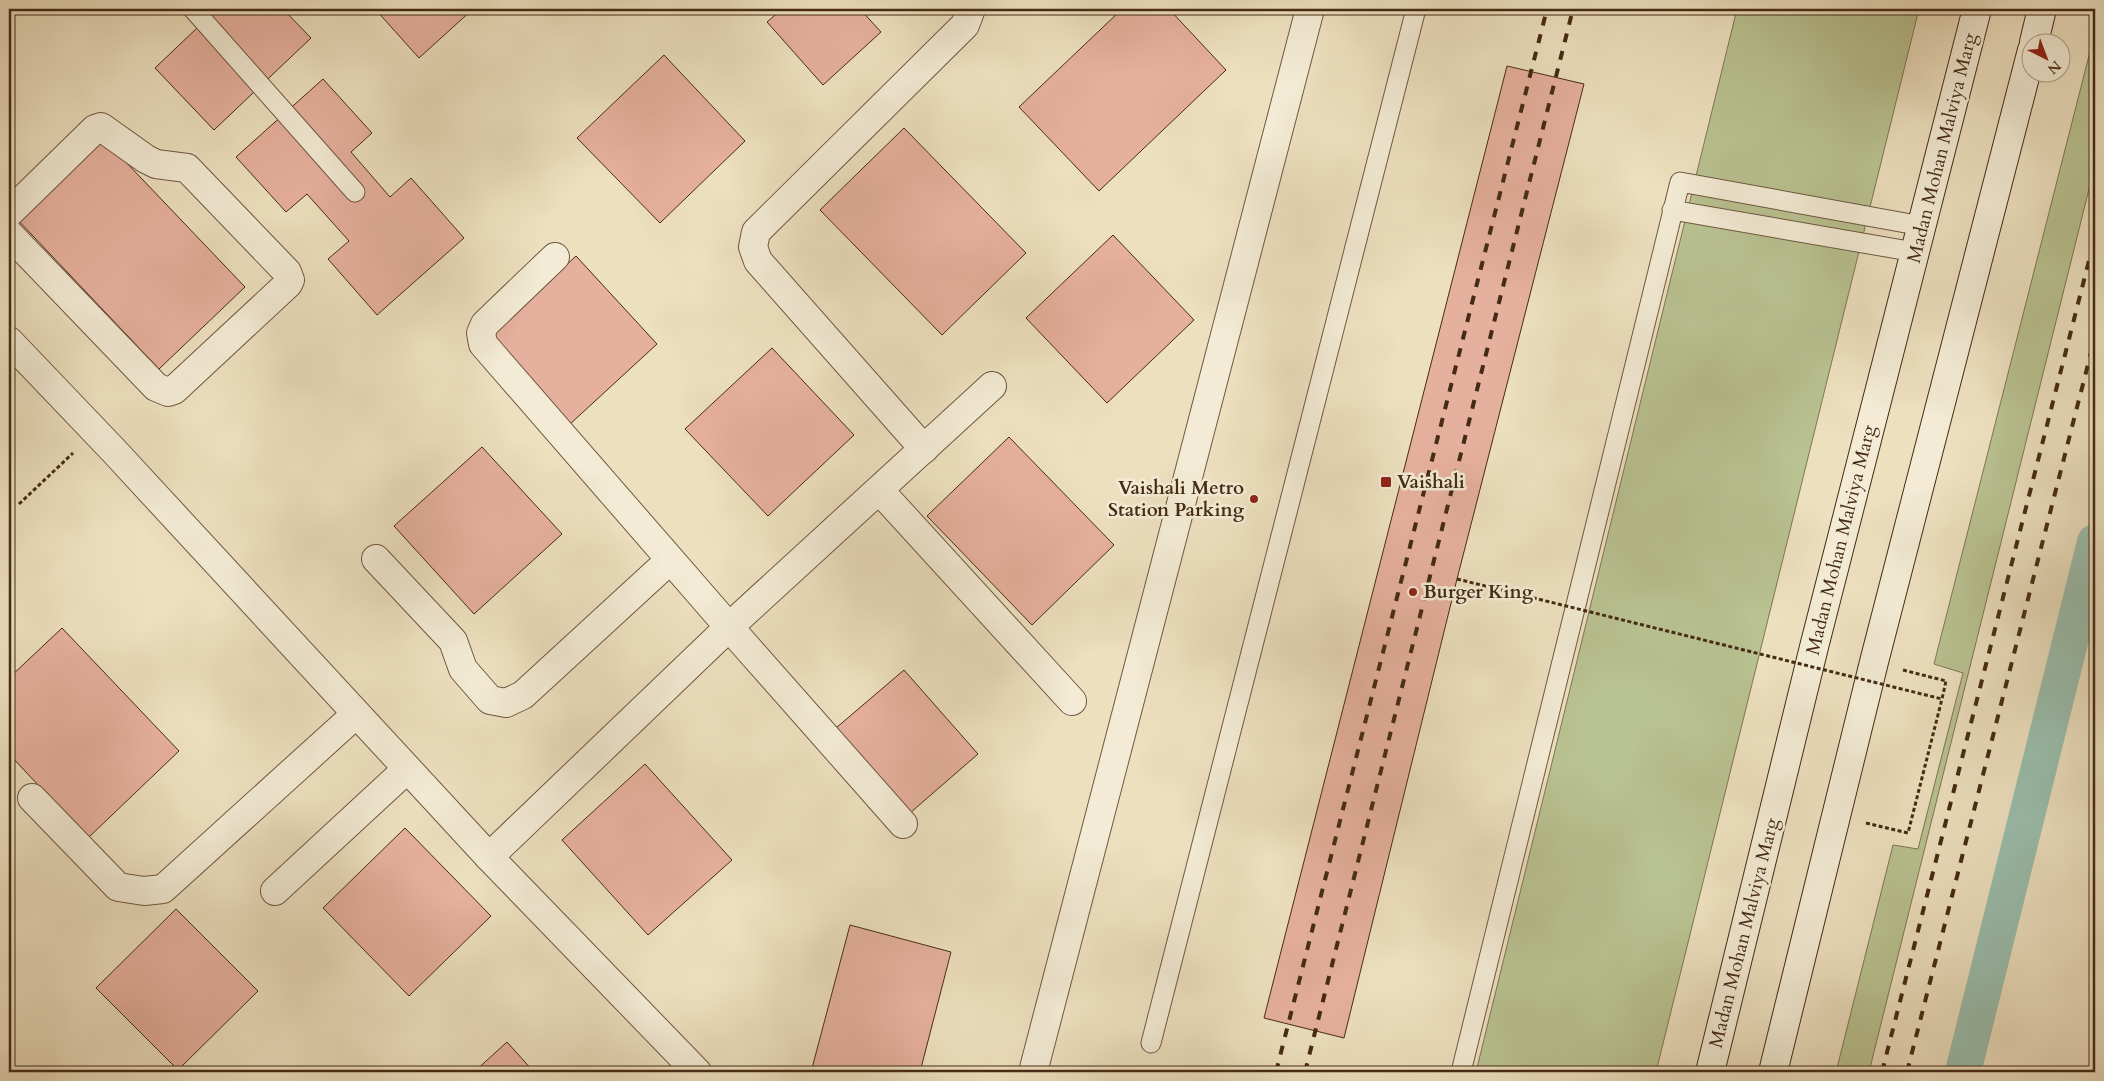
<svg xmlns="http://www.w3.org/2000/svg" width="2104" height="1081" viewBox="0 0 2104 1081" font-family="Cardo,serif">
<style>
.green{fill:#b9c291;stroke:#7f7653}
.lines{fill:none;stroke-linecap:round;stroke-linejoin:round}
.canal{stroke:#9abead;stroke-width:36}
.building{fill:#e6b09e;stroke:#452b15}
.service-casing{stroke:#6f5840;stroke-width:21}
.minor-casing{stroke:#6f5840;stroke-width:30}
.secondary-casing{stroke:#452b15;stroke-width:30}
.path{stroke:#452b15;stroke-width:3;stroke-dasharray:4 2.5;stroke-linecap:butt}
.service{stroke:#f3ebd5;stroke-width:19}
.minor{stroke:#f3ebd5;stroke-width:28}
.secondary{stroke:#f3ebd5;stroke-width:28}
.rail{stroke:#452b15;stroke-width:4;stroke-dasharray:9 9;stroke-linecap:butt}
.path-bridge{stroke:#452b15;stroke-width:3;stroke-dasharray:4 2.5;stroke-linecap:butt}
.poi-dot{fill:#8f2418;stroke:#f3ebd5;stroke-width:2}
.labels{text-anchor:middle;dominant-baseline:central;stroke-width:5;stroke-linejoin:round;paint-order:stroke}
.street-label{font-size:19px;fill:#452b15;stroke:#f3ebd5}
.poi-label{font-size:19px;font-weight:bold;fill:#452b15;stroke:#f3ebd5;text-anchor:start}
</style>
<rect width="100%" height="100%" fill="#ede0bf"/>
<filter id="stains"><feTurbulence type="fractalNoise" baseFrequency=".004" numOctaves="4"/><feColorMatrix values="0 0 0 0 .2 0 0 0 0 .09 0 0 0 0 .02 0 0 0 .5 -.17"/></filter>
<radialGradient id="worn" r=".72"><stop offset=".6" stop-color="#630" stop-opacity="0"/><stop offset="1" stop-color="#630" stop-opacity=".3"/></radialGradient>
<g class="green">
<polygon points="1737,9 1919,9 1656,1072 1476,1072"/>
<polygon points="2095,32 2095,165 1869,1072 1836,1072 1893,845 1918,849 1963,673 1934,664"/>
</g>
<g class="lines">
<polyline class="canal" points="1963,1072 2095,542"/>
</g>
<g class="building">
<polygon points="217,9 283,9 311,38 214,130 155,68"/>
<polygon points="375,9 473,9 419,58"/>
<polygon points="782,9 860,9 881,32 823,85 767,22"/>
<polygon points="1122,9 1169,9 1226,70 1099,191 1019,107"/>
<polygon points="664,55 745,141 660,223 577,138"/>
<polygon points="1507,66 1584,84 1457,579 1344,1038 1264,1018"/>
<polygon points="323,79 372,133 351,152 390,197 411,178 464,238 377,315 328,259 349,241 307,194 286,212 236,157"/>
<polygon points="904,128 1026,253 942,335 820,210"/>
<polygon points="102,137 245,287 159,369 16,218"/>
<polygon points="1113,235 1194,320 1107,403 1026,318"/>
<polygon points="576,256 657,344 569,425 488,337"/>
<polygon points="772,348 854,435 768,516 685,429"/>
<polygon points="1009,437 1114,545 1032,625 927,516"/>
<polygon points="482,447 562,534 474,614 394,526"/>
<polygon points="62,628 179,751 88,838 9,754 9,678"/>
<polygon points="904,670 978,754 910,813 836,728"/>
<polygon points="645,764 732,860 648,935 562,840"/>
<polygon points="405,828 491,916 409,996 323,908"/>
<polygon points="176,909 258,991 178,1070 96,988"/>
<polygon points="850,925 951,952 920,1072 811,1072"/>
<polygon points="507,1042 534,1072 474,1072"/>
</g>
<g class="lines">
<g class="service-casing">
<g id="service">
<polyline points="193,9 355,192"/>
<polyline points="1672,210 1915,252"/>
<polyline points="1151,1043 1416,9"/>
<polyline points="1461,1072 1680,182 1922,226"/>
</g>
</g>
<g class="minor-casing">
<g id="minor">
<polyline points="9,213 95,129 101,127 146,159 156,164 187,168 287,272 290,280 288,284 174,390 168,392 156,387 9,234"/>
<polyline points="555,257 485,324 481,333 483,344 729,627 903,824"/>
<polyline points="9,341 115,452 489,857 697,1072"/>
<polyline points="924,449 758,261 753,247 756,232 965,25 971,9"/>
<polyline points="880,491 1072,701"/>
<polyline points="376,559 453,641 463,669 490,700 506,703 523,695 670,560"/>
<polyline points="32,798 118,887 144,891 163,889 355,715"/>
<polyline points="489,857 729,627 992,386"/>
<polyline points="275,891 407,769"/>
<polyline points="1033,1072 1310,9"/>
</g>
</g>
<g class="secondary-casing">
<g id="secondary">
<polyline points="2034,42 2042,9"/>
<polyline points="1710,1072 1814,647 1977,9"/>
<polyline points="1773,1072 1874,662 2032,50"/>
</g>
</g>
<g class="path">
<polyline points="19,504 73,453"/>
<polyline points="1903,670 1946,681"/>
<polyline points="1866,823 1908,833 1942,699"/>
</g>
<use href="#service" class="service"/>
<use href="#minor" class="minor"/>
<use href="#secondary" class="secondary"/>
<g class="rail">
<polyline points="1276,1072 1547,9"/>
<polyline points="1305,1072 1573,9"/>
<polyline points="1882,1072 2095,237"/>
<polyline points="1907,1072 2095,337"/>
</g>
<polyline class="path-bridge" points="1457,579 1942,699 1946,681"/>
</g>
<g class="poi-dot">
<rect x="1380" y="476" width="12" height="12" rx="2.5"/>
<circle cx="1254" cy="499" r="5"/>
<circle cx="1413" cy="592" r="5"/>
</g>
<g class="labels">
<g class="street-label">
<text transform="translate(1942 148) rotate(-76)">Madan Mohan Malviya Marg</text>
<text transform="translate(1841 540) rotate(-76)">Madan Mohan Malviya Marg</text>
<text transform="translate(1744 933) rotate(-76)">Madan Mohan Malviya Marg</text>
</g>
<g class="poi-label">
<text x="1397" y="482">Vaishali</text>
<text x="1244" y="488" text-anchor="end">Vaishali Metro<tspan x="1244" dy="22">Station Parking</tspan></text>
<text x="1423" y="592">Burger King</text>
</g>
</g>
<rect width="2104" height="1081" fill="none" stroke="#ede0bf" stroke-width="30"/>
<rect x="10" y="10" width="2084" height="1061" fill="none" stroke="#452b15" stroke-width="2.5"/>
<rect x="15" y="15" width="2074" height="1051" fill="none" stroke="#452b15"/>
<g transform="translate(2046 58) rotate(138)"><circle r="24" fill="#f3ebd5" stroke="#ad9e88"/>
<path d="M0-4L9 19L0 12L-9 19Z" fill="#8f2418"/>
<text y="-8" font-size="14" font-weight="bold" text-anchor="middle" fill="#452b15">N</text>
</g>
<rect width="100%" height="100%" filter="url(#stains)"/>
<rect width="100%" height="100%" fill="url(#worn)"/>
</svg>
